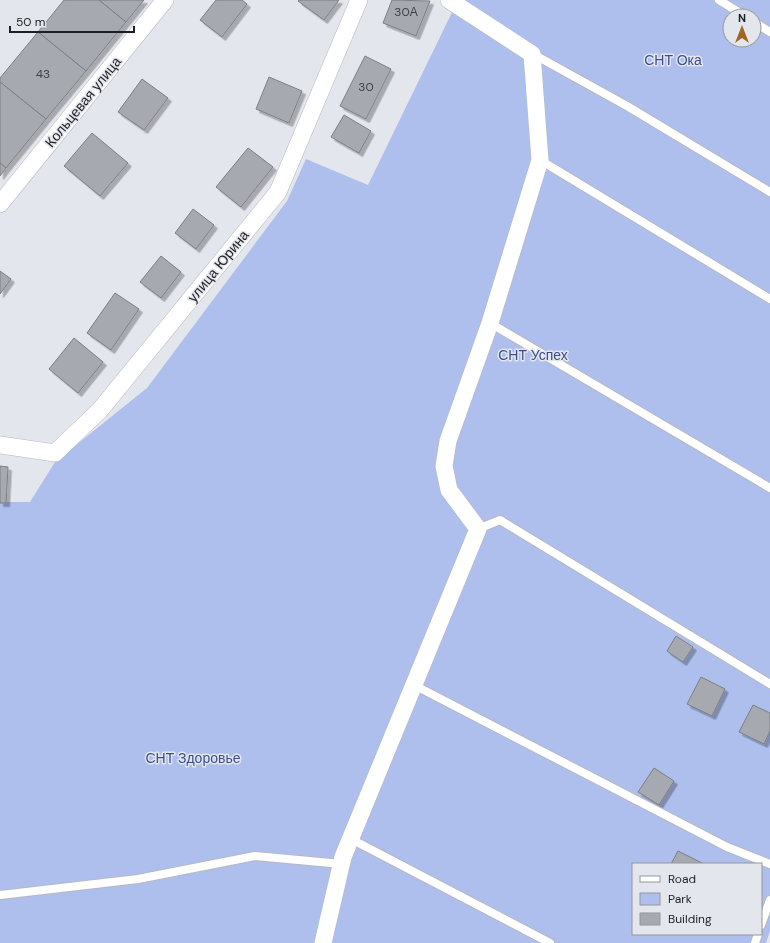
<svg xmlns="http://www.w3.org/2000/svg" width="770" height="943" viewBox="0 0 770 943" font-family="'DM Sans',sans-serif">
<style>
.green{fill:#aebfee;fill-rule:evenodd}
.building{fill:#a6a9af;stroke:#7c7f84;filter:url(#shadow)}
.lines{fill:none;stroke-linecap:round;stroke-linejoin:round}
.service-casing{stroke:#b7b9c0;stroke-width:10}
.minor-casing{stroke:#b7b9c0;stroke-width:18}
.service{stroke:#fff;stroke-width:8}
.minor{stroke:#fff;stroke-width:17}
.labels{text-anchor:middle;dominant-baseline:central;stroke-width:3;stroke-linejoin:round;paint-order:stroke}
.number-label{font-size:12px;fill:#3f4144}
.park-label{font-size:14px;fill:#3b4e8b;stroke:#e4e6ed}
.street-label{font-size:14px;fill:#1d1e21;stroke:#e4e6ed}
</style>
<defs>
<filter id="shadow"><feDropShadow dx="3.5" dy="3.5" stdDeviation="0" flood-color="#0004"/></filter>
</defs>
<rect width="100%" height="100%" fill="#e4e6ed"/>
<path class="green" d="M458 0H770V931L766 943H0V502H30L55 462 147 388 287 201 306 159 368 185ZM730 16H754V40H730ZM633 864H761V934H633Z"/>
<g class="building">
<polygon points="64,0 99,0 126,22 86,71 38,32"/>
<polygon points="99,0 144,0 126,22"/>
<polygon points="216,0 242,0 247,4 222,37 200,20"/>
<polygon points="299,0 339,0 324,20 298,1"/>
<polygon points="392,0 430,1 416,36 383,23"/>
<polygon points="38,32 86,71 46,119 0,82 0,78"/>
<polygon points="365,56 391,69 366,119 340,106"/>
<polygon points="269,77 302,91 289,123 256,109"/>
<polygon points="142,79 168,98 144,130 118,112"/>
<polygon points="0,82 46,119 6,168 0,163"/>
<polygon points="344,115 371,131 359,153 331,137"/>
<polygon points="92,133 128,163 100,196 64,166"/>
<polygon points="248,148 273,167 241,207 216,187"/>
<polygon points="0,163 6,168 0,176"/>
<polygon points="193,209 214,225 196,249 175,233"/>
<polygon points="161,256 181,272 161,298 140,282"/>
<polygon points="0,271 11,279 0,294"/>
<polygon points="115,293 139,309 111,350 87,333"/>
<polygon points="74,338 103,362 78,393 49,369"/>
<polygon points="0,466 8,467 6,503 0,503"/>
<polygon points="676,636 693,647 683,662 667,651"/>
<polygon points="701,677 725,689 712,716 687,704"/>
<polygon points="753,705 770,713 770,731 764,744 739,732"/>
<polygon points="654,768 674,781 659,805 638,792"/>
<polygon points="678,851 704,864 671,864"/>
</g>
<g class="lines">
<g class="service-casing">
<g id="service">
<polyline points="719,0 745,16"/>
<polyline points="754,22 770,32"/>
<polyline points="533,54 627,106 770,192"/>
<polyline points="540,160 770,299"/>
<polyline points="490,323 770,488"/>
<polyline points="478,529 500,520 770,684"/>
<polyline points="414,685 727,847 770,864"/>
<polyline points="351,839 550,943"/>
<polyline points="0,895 138,879 255,856 342,864"/>
<polyline points="761,925 770,900"/>
<polyline points="755,943 758,934"/>
</g>
</g>
<g class="minor-casing">
<g id="minor">
<polyline points="0,204 165,0"/>
<polyline points="0,445 55,453 100,410 278,192 359,0"/>
<polyline points="323,943 343,857 478,529 449,490 444,466 448,441 490,323 540,160 532,54 449,0"/>
</g>
</g>
<use href="#service" class="service"/>
<use href="#minor" class="minor"/>
</g>
<g class="labels">
<g class="number-label">
<text x="406" y="12">30А</text>
<text x="43" y="74">43</text>
<text x="366" y="87">30</text>
</g>
<g class="park-label">
<text x="673" y="60">СНТ Ока</text>
<text x="533" y="355">СНТ Успех</text>
<text x="193" y="758">СНТ Здоровье</text>
</g>
<g class="street-label">
<text transform="translate(83 102) rotate(-51)">Кольцевая улица</text>
<text transform="translate(218 266) rotate(-51)">улица Юрина</text>
</g>
</g>
<rect x="632" y="863" width="130" height="72" fill="#e4e6ed" stroke="#94969b"/>
<rect x="640" y="876" width="20" height="6" fill="#ffffff" stroke="#94969b"/>
<text x="668" y="883" font-size="12" fill="#1d1e21">Road</text>
<rect x="640" y="893" width="20" height="12" fill="#aebfee" stroke="#94969b"/>
<text x="668" y="903" font-size="12" fill="#1d1e21">Park</text>
<rect x="640" y="913" width="20" height="12" fill="#a6a9af" stroke="#94969b"/>
<text x="668" y="923" font-size="12" fill="#1d1e21">Building</text>
<g transform="translate(742 28)"><circle r="19" fill="#e4e6ed" stroke="#94969b"/>
<path d="M0-3L7 15L0 10L-7 15Z" fill="#9f6724"/>
<text y="-6" font-size="11" font-weight="bold" text-anchor="middle" fill="#1d1e21">N</text>
</g>
<path d="M10 26v6h124v-6" fill="none" stroke="#1d1e21" stroke-width="2"/>
<text x="16" y="26" font-size="12" fill="#1d1e21" stroke="#e4e6ed" stroke-width="3" paint-order="stroke">50 m</text>
</svg>
